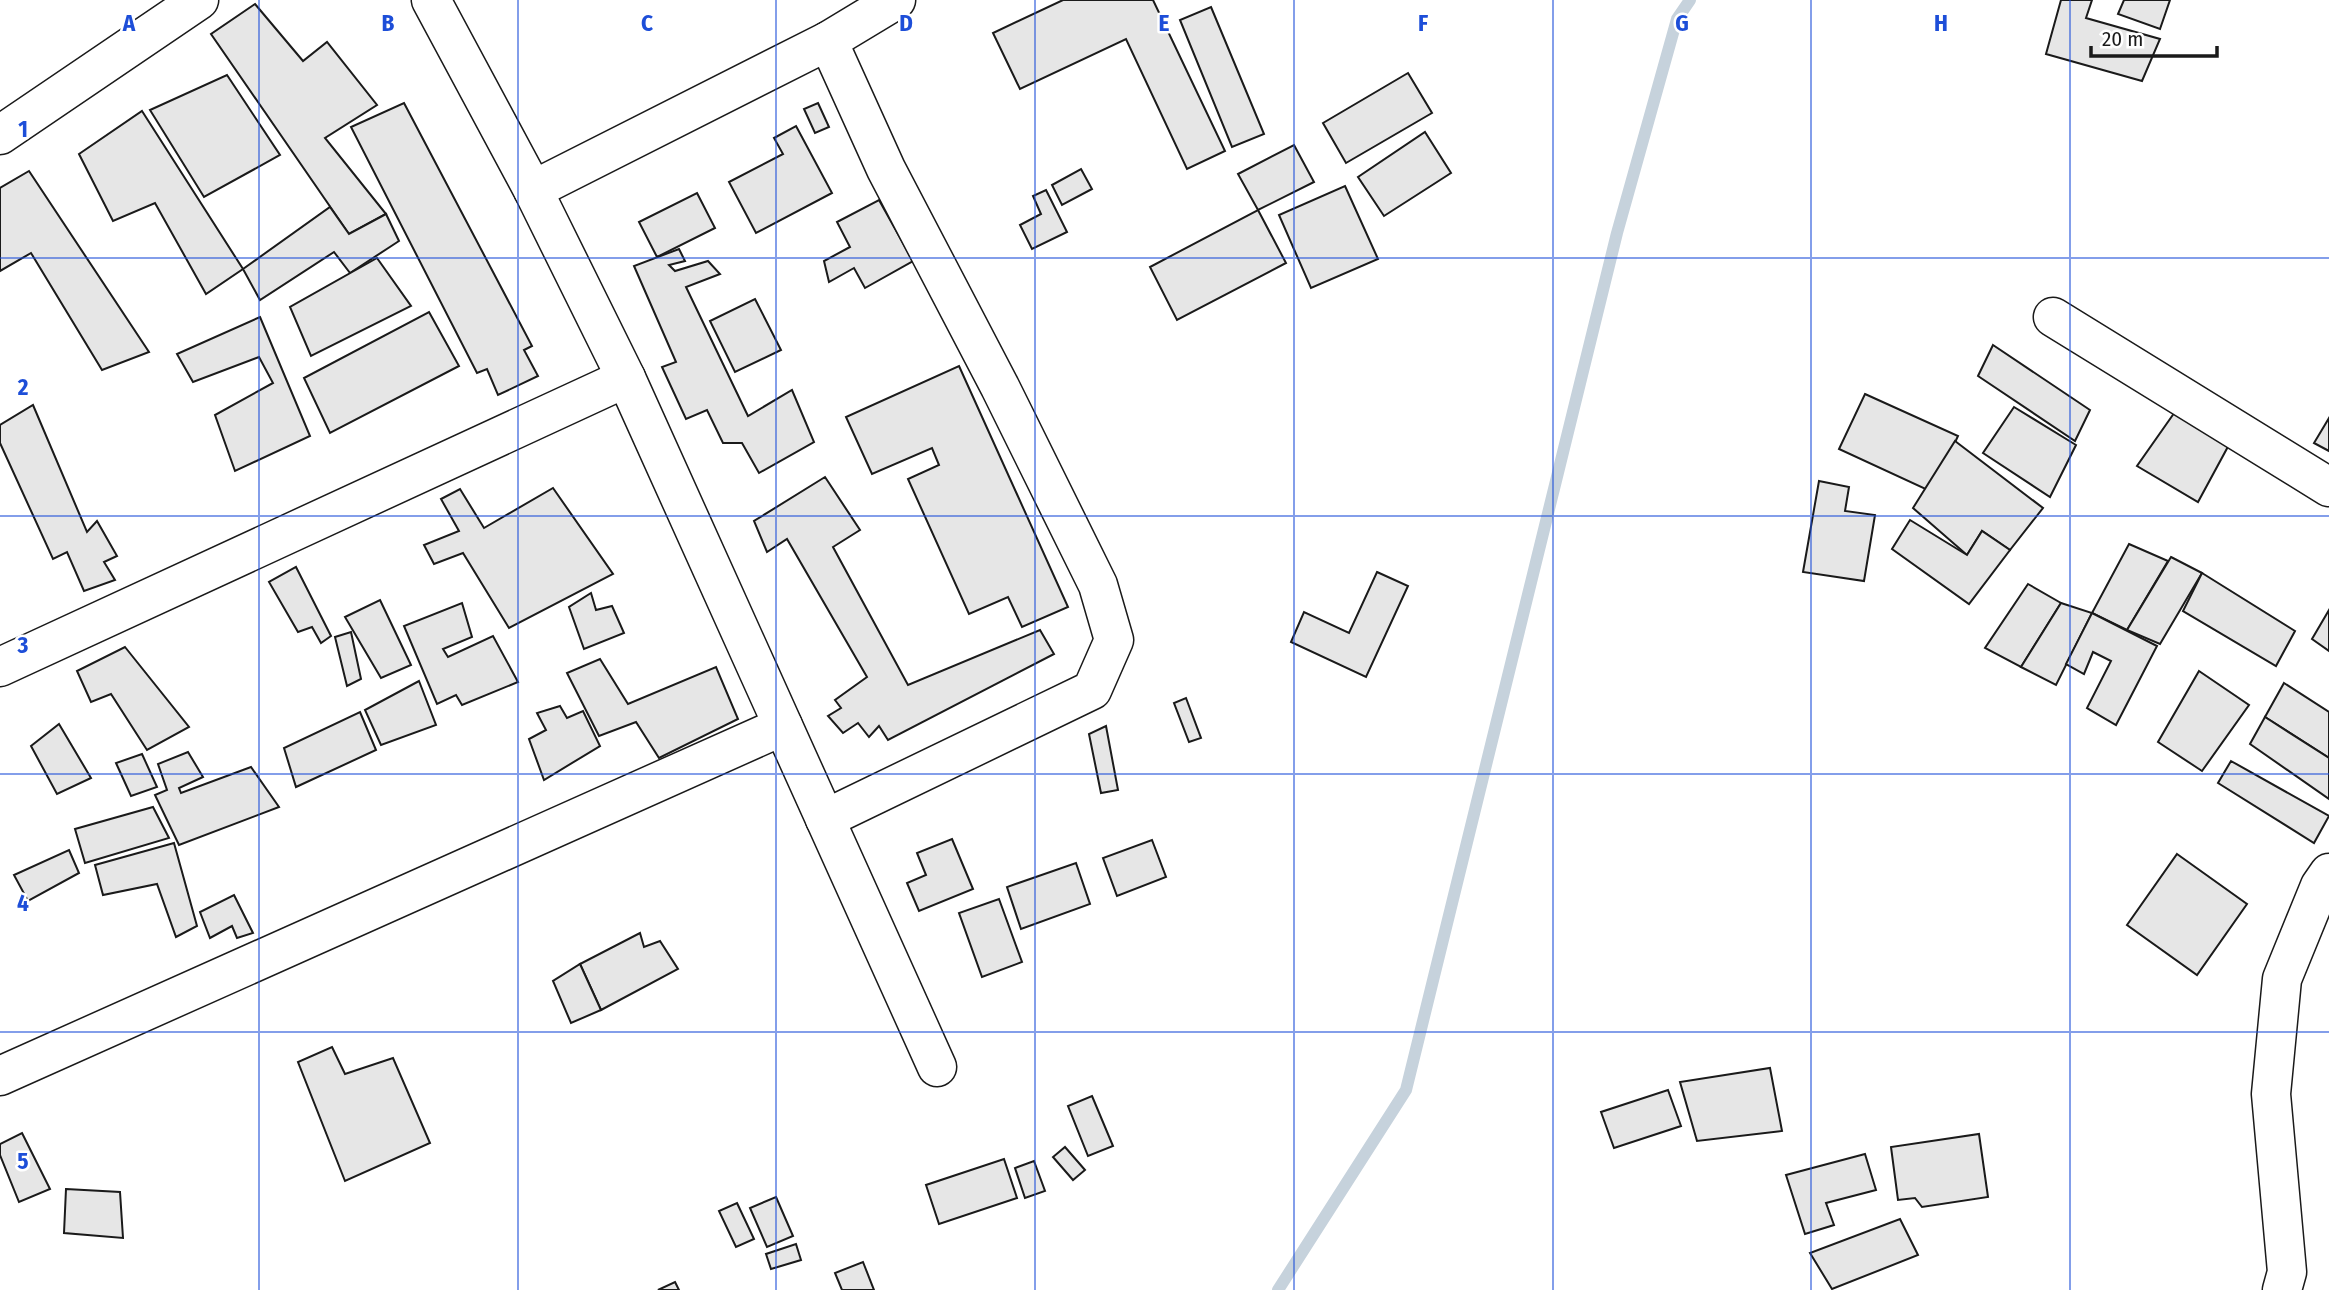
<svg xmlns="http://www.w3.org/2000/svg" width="2329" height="1290" viewBox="0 0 2329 1290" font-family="'Fira Sans Condensed',sans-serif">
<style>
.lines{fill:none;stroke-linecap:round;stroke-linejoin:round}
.stream{stroke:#c6d2dc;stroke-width:12}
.building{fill:#e6e6e6;stroke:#1a1a1a;stroke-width:2}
.minor-casing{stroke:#1a1a1a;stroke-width:41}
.minor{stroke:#fff;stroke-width:38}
.grid{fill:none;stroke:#1d4ed8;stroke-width:2;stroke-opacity:0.55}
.grid-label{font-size:23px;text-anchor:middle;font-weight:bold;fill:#1d4ed8;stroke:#fff;stroke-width:5;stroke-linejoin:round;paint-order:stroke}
</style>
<rect width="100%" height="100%" fill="#fff"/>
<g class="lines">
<polyline class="stream" points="1278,1290 1406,1090 1617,233 1677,19 1690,0"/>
</g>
<g class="building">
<polygon points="1063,0 1153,0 1225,151 1187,169 1126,39 1020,89 993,33"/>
<polygon points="2061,0 2092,0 2086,18 2160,39 2142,81 2046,54"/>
<polygon points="2124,0 2170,0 2160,29 2118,14"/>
<polygon points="255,4 303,61 327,42 377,105 325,138 386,214 349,234 211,34"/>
<polygon points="1211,7 1264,134 1232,147 1180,20"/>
<polygon points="1408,73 1432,113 1346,163 1323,123"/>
<polygon points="227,75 280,155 204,197 150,110"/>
<polygon points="404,103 532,346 524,350 538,376 498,395 487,369 477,373 351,127"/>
<polygon points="818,103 829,127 815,133 804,109"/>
<polygon points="142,111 243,269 206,294 155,203 113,221 79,154"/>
<polygon points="796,126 832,193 756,233 729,182 783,154 774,138"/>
<polygon points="1425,132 1451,173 1384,216 1358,177"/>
<polygon points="1294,145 1314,182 1258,210 1238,174"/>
<polygon points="1081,169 1092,189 1062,205 1052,185"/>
<polygon points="29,171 149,352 102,370 31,253 0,271 0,188"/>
<polygon points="1345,186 1378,259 1311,288 1279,215"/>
<polygon points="1046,190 1067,232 1032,249 1020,225 1041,214 1033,196"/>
<polygon points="697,193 715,228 657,257 639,222"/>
<polygon points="879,200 913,261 865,288 854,268 829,282 824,261 850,247 837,222"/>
<polygon points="330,207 349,234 386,214 399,241 350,273 334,252 260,300 243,269"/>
<polygon points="1258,210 1286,263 1177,320 1150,267"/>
<polygon points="679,249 685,261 669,265 675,271 708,261 720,274 686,287 748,416 792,390 814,442 759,473 742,443 723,443 707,410 686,419 662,367 676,362 634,266"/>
<polygon points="377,258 411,306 311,356 290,307"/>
<polygon points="755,299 781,350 735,372 710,321"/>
<polygon points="429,312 459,366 330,433 304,378"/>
<polygon points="260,317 310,436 235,471 215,415 273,383 259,357 193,382 177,354"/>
<polygon points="1993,345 2090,410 2075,441 1978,376"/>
<polygon points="959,366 1068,607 1022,627 1008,597 969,614 908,479 939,465 932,448 872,474 846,417"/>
<polygon points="1865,394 1958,436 1932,492 1839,449"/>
<polygon points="33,405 87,532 97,521 117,556 104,562 115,580 84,591 67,552 53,559 0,443 0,425"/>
<polygon points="2014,407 2076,445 2050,497 1983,453"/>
<polygon points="2177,409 2231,441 2198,502 2137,466"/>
<polygon points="2329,418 2329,451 2314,443"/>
<polygon points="1955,441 2043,508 2010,550 1982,531 1967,555 1913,508"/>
<polygon points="825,477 860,530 833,547 908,685 1040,630 1054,654 888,740 879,726 869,737 858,723 843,733 828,716 841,708 835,700 867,677 787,539 767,552 754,521"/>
<polygon points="1819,481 1849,487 1845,511 1875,515 1864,581 1803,572"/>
<polygon points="553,488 613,574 509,628 463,553 434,564 424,545 459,531 441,499 460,489 484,528"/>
<polygon points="1910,520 1967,555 1982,531 2010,550 1969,604 1892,549"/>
<polygon points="2129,544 2168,561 2127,630 2092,613"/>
<polygon points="2171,557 2202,573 2160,644 2127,630"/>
<polygon points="296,567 331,636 321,643 312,627 298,632 269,582"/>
<polygon points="1377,572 1408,586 1366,677 1291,642 1304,612 1349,633"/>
<polygon points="2202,573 2295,631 2276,666 2183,611"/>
<polygon points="2028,584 2061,603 2021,667 1985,648"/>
<polygon points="591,593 596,610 612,606 624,633 584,649 569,607"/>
<polygon points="380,600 411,665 381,678 345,617"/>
<polygon points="462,603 472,637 443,649 448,657 493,636 518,682 462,705 456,695 437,704 404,626"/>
<polygon points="2061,603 2092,613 2056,685 2021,667"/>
<polygon points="2329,610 2329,651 2312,639"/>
<polygon points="2092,613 2157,646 2116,725 2087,708 2111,661 2093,652 2084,674 2066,664"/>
<polygon points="351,632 361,679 347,686 335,637"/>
<polygon points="125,647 189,727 147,750 111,694 91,702 77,671"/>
<polygon points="600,659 628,704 716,667 738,719 659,758 636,722 599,736 567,673"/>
<polygon points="2199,671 2249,705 2202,771 2158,742"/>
<polygon points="419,681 436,725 381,745 365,710"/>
<polygon points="2284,683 2329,712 2329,758 2265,717"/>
<polygon points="1186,698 1201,738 1189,742 1174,703"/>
<polygon points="560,706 567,718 583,711 600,746 544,780 529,739 546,730 537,713"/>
<polygon points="360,712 376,750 296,787 284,748"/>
<polygon points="2265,717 2329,758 2329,799 2250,744"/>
<polygon points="59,724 91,778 57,794 31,746"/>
<polygon points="1106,726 1118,790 1101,793 1089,734"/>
<polygon points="188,752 203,777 179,788 181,793 251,767 279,807 179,845 155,795 167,790 158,764"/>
<polygon points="142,754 157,787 131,796 116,763"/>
<polygon points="2231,761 2329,816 2314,843 2218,783"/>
<polygon points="153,807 169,838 85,863 75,829"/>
<polygon points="952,839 973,889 919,911 907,883 926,875 917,853"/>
<polygon points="1152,840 1166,877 1117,896 1103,858"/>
<polygon points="174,843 197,926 176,937 157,884 103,895 95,865"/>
<polygon points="69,850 79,873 28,901 14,875"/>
<polygon points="2177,854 2247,904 2197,975 2127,925"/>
<polygon points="1076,863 1090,904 1021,929 1007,887"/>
<polygon points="234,895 253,933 237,938 232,926 210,938 200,912"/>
<polygon points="999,899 1022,962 982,977 959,913"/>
<polygon points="640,933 644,947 660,941 678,969 601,1010 580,964"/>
<polygon points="580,964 601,1010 571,1023 553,981"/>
<polygon points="332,1047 345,1074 393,1058 430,1143 345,1181 298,1062"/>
<polygon points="1770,1068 1782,1131 1697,1141 1680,1082"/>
<polygon points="1668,1090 1681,1126 1614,1148 1601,1112"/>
<polygon points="1092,1096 1113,1146 1088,1156 1068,1106"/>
<polygon points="22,1133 50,1189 19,1202 0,1155 0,1144"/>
<polygon points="1979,1134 1988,1197 1922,1207 1915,1198 1898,1200 1891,1147"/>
<polygon points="1065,1147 1085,1170 1073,1180 1053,1157"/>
<polygon points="1865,1154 1876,1190 1826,1203 1834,1225 1805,1234 1786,1175"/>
<polygon points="1004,1159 1017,1198 939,1224 926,1185"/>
<polygon points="1034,1161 1045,1191 1025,1198 1015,1168"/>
<polygon points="66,1189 120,1192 123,1238 64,1233"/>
<polygon points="776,1197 793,1236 767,1247 750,1208"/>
<polygon points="737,1203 754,1239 736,1247 719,1211"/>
<polygon points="1900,1219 1918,1255 1832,1289 1810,1253"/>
<polygon points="796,1244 801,1260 771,1269 766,1254"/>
<polygon points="863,1262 874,1290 842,1290 835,1273"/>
<polygon points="675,1282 679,1290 658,1290"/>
</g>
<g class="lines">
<g class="minor-casing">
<g id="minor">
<polyline points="431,0 533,190 626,378 937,1067"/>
<polyline points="0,135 199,0"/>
<polyline points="533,190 828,41 896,0"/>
<polyline points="2053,317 2329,487"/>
<polyline points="0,667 626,378"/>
<polyline points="825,819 1092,690 1114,640 1098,585 1000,387 886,169 828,41"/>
<polyline points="0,1076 783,726"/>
<polyline points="2282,1290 2287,1272 2271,1094 2282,979 2320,886 2329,873"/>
</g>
</g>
<use href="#minor" class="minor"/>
</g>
<path class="grid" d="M259 0V1290M518 0V1290M776 0V1290M1035 0V1290M1294 0V1290M1553 0V1290M1811 0V1290M2070 0V1290M0 258H2329M0 516H2329M0 774H2329M0 1032H2329"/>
<g class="grid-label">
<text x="129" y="31">A</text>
<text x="388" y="31">B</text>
<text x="647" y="31">C</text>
<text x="906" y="31">D</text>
<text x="1164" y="31">E</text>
<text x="1423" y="31">F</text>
<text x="1682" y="31">G</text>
<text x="1941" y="31">H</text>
<text x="23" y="137">1</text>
<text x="23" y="395">2</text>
<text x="23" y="653">3</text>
<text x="23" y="911">4</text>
<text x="23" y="1169">5</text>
</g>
<path d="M2091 46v10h126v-10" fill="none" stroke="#1a1a1a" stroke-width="3.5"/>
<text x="2102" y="46" font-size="21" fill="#1a1a1a" stroke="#ffffff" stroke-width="5" paint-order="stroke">20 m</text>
</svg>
